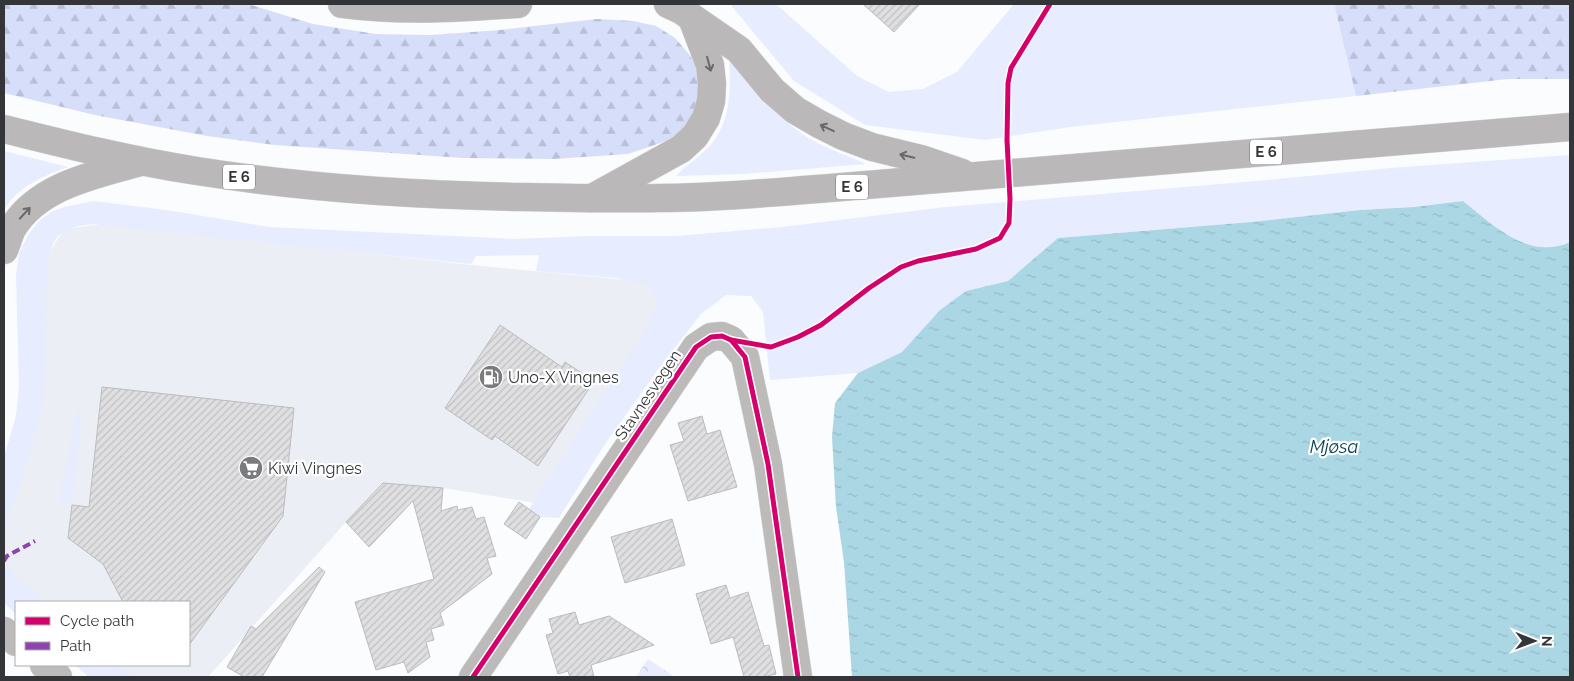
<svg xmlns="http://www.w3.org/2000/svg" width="1574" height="681" viewBox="0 0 1574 681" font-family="Raleway,sans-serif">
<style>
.built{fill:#eceef5}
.green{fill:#e7ecfe}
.forest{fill:url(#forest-firs)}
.park{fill:url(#park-crowns)}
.water{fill:url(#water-ripples)}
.building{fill:url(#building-hatch);stroke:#bcbcbf}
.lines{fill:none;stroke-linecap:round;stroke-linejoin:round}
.minor-casing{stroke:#d8d8da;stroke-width:29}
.highway-casing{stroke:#d8d8da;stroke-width:29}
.minor{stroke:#bcbbba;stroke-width:28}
.highway{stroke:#bab8b8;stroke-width:28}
.quiet{stroke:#8e44ad;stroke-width:4;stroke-dasharray:8 4;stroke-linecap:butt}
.cycleway-casing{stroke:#fff;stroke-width:8}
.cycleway{stroke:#d6006c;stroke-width:5}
.oneway{stroke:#69696b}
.labels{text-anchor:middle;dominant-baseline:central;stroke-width:4.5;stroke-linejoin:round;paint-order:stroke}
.shield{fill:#fff;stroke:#707274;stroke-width:1}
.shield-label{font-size:15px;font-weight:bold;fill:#333538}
.poi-label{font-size:16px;fill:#333538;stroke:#fff;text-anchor:start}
.street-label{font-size:16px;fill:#333538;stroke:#fff}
.water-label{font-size:18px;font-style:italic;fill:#07414f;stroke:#fff}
</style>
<defs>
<pattern id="forest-firs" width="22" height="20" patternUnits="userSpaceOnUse" patternTransform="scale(1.25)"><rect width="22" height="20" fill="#d7defa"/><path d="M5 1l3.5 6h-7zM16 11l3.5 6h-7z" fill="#b9bfd7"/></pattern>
<pattern id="park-crowns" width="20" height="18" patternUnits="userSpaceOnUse" patternTransform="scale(1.25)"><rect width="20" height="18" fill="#e7ecfe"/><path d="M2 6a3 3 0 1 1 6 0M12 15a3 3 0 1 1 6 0" fill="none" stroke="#c7cbda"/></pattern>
<pattern id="water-ripples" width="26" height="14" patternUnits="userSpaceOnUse" patternTransform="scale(1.25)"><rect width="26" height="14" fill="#abd7e5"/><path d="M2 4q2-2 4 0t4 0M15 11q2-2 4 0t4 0" fill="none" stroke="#94b9c5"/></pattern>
<pattern id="building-hatch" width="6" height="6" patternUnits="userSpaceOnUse" patternTransform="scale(1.25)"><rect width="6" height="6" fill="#dfdfe1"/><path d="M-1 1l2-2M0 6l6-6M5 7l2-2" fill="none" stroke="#c0c0c2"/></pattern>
</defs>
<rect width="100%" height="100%" fill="#fbfcfe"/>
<polygon class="built" points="110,223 462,264 658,283 661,302 549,505 443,488 383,483 346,522 208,677 128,677 114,665 189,665 189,602 41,602 4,571 4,483 43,263 64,229"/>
<g class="green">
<polygon points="730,4 776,4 857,76 889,92 923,89 957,72 1014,4 1336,4 1335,8 1356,96 1070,127 985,140 865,125 794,81"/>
<path d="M729 59C753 88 782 125 816 142 832 151 850 156 866 164L743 174 676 176C687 164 703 155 713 142 731 118 731 87 729 59Z"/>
<path d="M4 151 68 167C43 176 18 186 4 210Z"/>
<path d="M1570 155V242C1529 261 1493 225 1463 201L1414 207 1360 210 1251 222 1058 238 1008 281 966 291 940 310 902 352 858 373 770 380 763 312 751 296 726 295 701 314 659 368 605 444 559 518 540 517 529 509 641 336 657 305V297L646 285 616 278 536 271 539 255 476 256 471 264 93 224C61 228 55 232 47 263L44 397 24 474 15 500 4 524V457L16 416 19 386 16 276 19 253 28 235 39 221 51 212 64 207 94 201 166 210 269 227 513 239 590 236H676L782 227 946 207 1268 180 1390 168Z"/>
<polygon points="80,410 82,412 72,505 60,502 60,498 77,411"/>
<polygon points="4,565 45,602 16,602 16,614 4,603"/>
<polygon points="75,665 117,665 132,677 89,677"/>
</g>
<g class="forest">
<polygon points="4,4 248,4 313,24 376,34 431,35 500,30 597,19 633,21 656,26 675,38 689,54 700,71 697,110 688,125 669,140 628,154 554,159 463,158 275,145 207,136 95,115 4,93"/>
<polygon points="1336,4 1570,4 1570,79 1508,79 1356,96 1335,8"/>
</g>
<polygon class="park" points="648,659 675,677 636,677"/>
<path class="water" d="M1463 201C1493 225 1529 261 1570 242V677H852L844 562 836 507 832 437 835 403 858 373 902 352 940 310 966 291 1008 281 1058 238 1251 222 1360 210 1414 207Z"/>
<g class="building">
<polygon points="863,4 920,4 894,32"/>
<polygon points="500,325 562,367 565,362 594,381 538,466 495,436 492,440 445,408"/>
<polygon points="102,387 294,408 283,516 189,645 189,602 123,602 103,564 68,538 72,505 89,507"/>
<polygon points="702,416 707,434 720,430 737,487 688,501 670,445 684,441 678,423"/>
<polygon points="383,483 443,488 441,511 457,506 458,510 472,507 476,519 484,517 496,556 487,558 492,574 440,613 444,625 431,629 434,640 426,642 430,657 408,673 404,662 376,670 355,602 434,579 413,501 369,547 346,522"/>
<polygon points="519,502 540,517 526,539 504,524"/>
<polygon points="672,519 685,565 625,583 611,537"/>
<polygon points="319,567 325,572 262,677 244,677 227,667 251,626 256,629"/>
<polygon points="726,585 730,598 748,592 764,646 769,645 776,674 763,677 744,677 733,637 711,644 696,594"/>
<polygon points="575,612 579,625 609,616 654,645 591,665 594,677 570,677 568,671 558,674 546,635 553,633 549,619"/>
</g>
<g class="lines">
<g class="minor-casing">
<g id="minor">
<polyline points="4,631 16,642"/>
<polyline points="44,665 58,677"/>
<polyline points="473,677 696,347 711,337 722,336 731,340 745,357 768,464 798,677"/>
</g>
</g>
<g class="highway-casing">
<g id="highway">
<path d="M342 4C401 12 459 8 518 4"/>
<polyline points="668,4 681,10 739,50 772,90 795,110 819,124 843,136 872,147 921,159 962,173"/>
<path d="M4 129C68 145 132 161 197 171 304 188 413 195 522 197 567 198 612 199 658 198 711 198 765 193 818 189L1570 127"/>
<polyline points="594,197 681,149 695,136 706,118 711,101 712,84 710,65 692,18"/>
<path d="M4 250C7 243 9 235 12 229 38 185 95 175 140 162"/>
</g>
</g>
<use href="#minor" class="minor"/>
<use href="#highway" class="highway"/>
<polyline class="quiet" points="4,561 7,556 35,541"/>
<g class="cycleway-casing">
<g id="cycleway">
<polyline points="731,340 771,347 798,337 821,325 869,288 901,267 918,261 976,249 1000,238 1009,223 1010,199 1007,140 1008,83 1011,68 1050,4"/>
<polyline points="473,677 696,347 711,337 722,336 731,340 745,357 768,464 798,677"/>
</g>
</g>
<use href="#cycleway" class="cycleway"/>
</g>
<defs><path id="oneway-shaft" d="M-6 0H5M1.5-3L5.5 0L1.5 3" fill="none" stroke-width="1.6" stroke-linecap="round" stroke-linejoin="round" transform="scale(1.25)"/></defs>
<g class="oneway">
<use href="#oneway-shaft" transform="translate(709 64) rotate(75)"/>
<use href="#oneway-shaft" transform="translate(827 128) rotate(-155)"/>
<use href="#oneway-shaft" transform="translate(907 156) rotate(-166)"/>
<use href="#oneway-shaft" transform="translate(25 213) rotate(-47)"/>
</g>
<defs>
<g id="fuel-disc" transform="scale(1.25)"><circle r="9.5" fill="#797b7d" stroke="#fff"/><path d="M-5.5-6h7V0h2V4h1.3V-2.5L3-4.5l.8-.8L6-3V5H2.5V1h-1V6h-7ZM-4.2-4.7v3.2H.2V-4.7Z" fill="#fff"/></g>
<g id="supermarket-disc" transform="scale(1.25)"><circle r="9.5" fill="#797b7d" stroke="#fff"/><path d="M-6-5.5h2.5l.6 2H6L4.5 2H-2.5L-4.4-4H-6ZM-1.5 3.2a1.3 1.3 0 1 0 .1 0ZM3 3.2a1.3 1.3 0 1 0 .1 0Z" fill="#fff"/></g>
</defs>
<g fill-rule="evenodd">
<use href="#fuel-disc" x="491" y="377"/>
<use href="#supermarket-disc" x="251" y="468"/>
</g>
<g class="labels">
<g class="shield">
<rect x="1250" y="139.5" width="32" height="25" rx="4"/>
<rect x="223" y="164.5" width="32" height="25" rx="4"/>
<rect x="836" y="174.5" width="32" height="25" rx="4"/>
</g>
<g class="shield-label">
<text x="1266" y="152">E 6</text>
<text x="239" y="177">E 6</text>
<text x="852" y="187">E 6</text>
</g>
<g class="poi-label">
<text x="508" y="377">Uno-X Vingnes</text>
<text x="268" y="468">Kiwi Vingnes</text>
</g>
<g class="street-label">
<text transform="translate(648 395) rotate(-56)">Stavnesvegen</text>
</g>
<g class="water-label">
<text x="1334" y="446">Mjøsa</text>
</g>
</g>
<rect width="1574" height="681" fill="none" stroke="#333538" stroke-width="10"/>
<rect x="15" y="601" width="175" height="65" fill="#ffffff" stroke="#adaeaf"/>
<rect x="25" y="617" width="25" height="8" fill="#d6006c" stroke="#adaeaf"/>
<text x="60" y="626" font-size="15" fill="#333538">Cycle path</text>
<rect x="25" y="642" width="25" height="8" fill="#8e44ad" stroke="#adaeaf"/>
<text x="60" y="651" font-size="15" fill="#333538">Path</text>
<g transform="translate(1534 641) rotate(91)" stroke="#ffffff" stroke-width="4" paint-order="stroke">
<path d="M0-4L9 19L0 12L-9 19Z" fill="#333538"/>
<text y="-8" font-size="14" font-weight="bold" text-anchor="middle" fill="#333538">N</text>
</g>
</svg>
